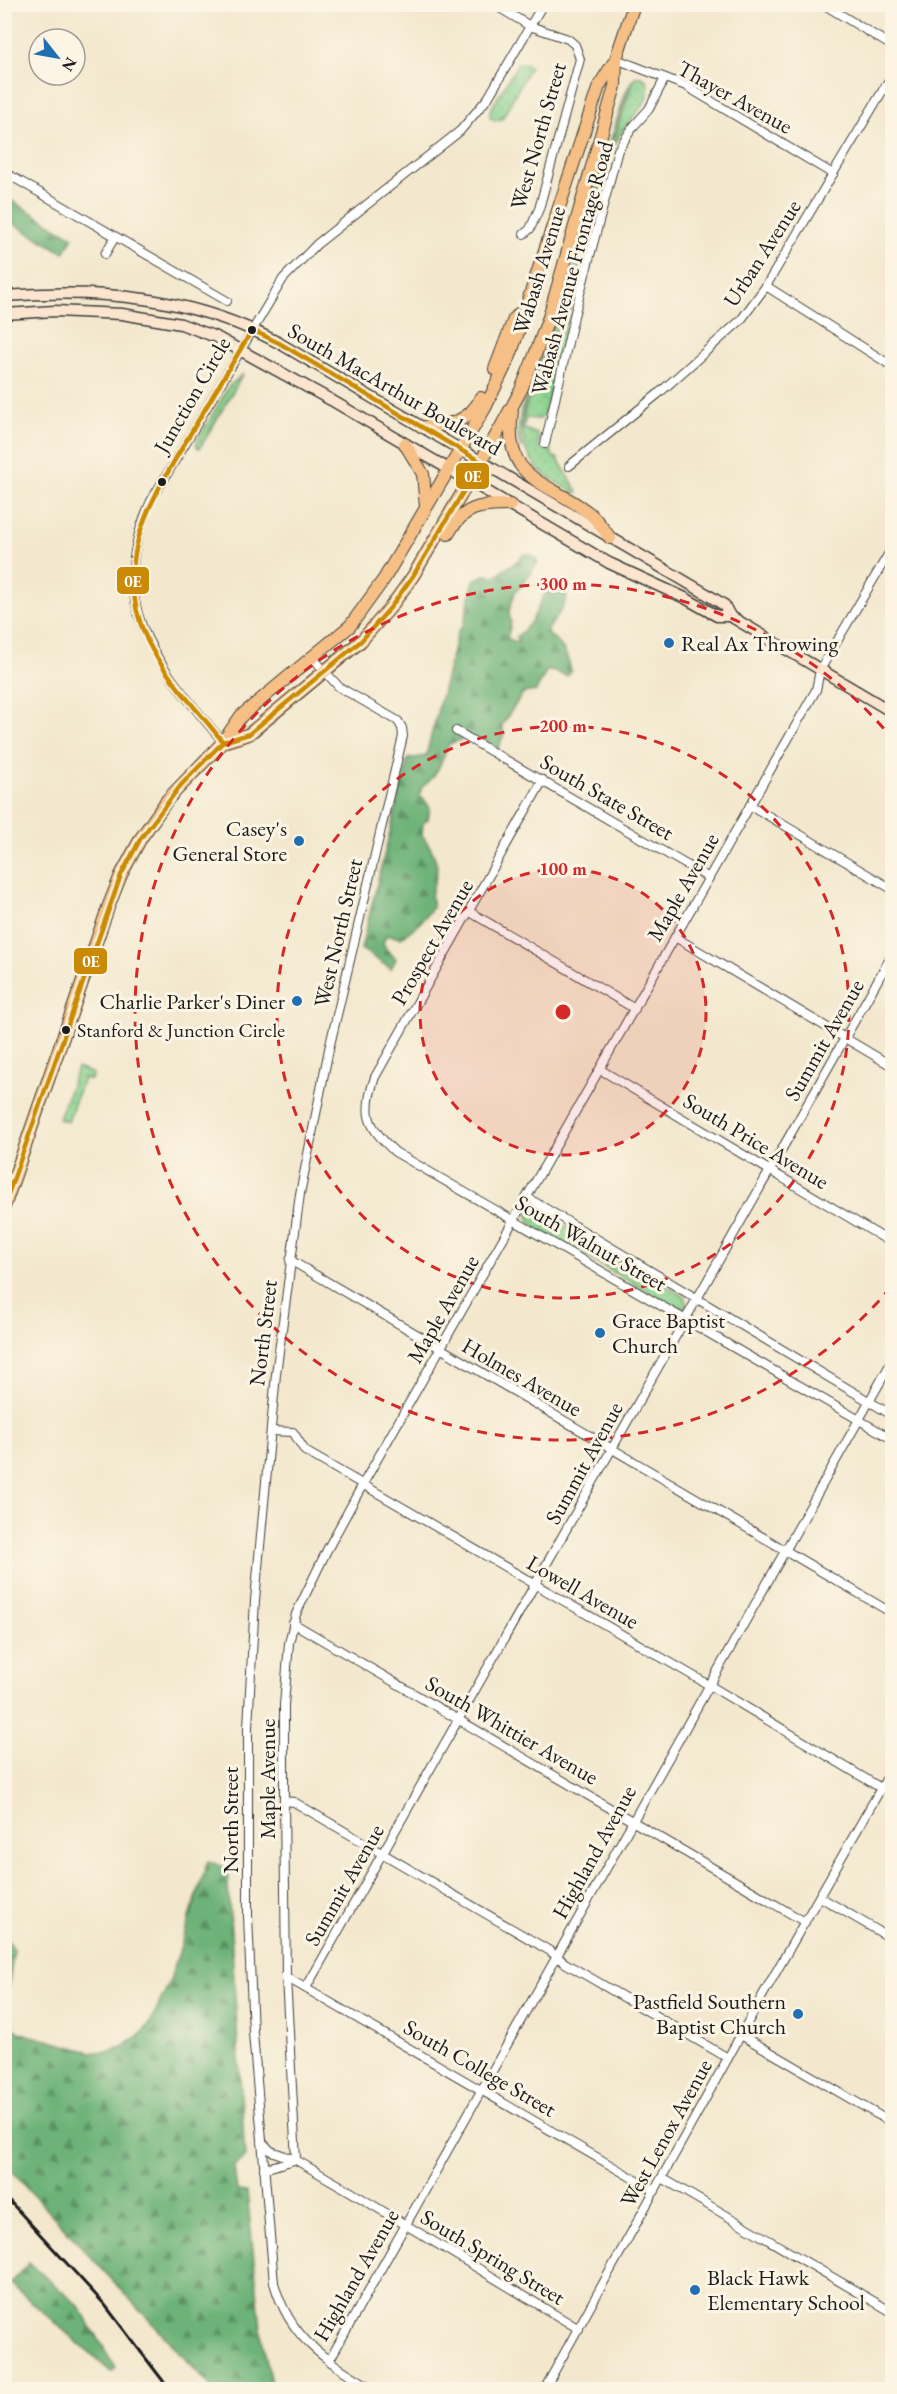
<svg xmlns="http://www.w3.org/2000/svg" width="897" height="2394" viewBox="0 0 897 2394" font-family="'EB Garamond',serif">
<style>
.grass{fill:url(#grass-dots);stroke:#527654;stroke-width:1.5}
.forest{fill:url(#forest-firs);stroke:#44674a;stroke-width:1.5}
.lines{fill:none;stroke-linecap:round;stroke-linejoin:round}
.minor-casing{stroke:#3c3b37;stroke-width:10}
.secondary-casing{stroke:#3c3b37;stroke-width:13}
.primary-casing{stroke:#3c3b37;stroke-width:14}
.minor{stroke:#fff;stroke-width:8}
.secondary{stroke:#fbe5cf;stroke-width:10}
.primary{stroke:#f5bf86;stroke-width:12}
.rail{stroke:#1c1c1c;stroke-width:3}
.bus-1-casing{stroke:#fcf5e5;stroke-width:9}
.bus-1{stroke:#cb8a06;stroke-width:4.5}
.ring{fill:none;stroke:#d62828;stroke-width:3;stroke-dasharray:10 8}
.bus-dot{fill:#1c1c1c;stroke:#fcf5e5;stroke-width:2}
.poi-dot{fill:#1f6fb2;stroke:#fcf5e5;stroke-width:2}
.labels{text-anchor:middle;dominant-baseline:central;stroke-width:6;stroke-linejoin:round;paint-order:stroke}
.bus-label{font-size:20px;fill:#1c1c1c;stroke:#fcf5e5;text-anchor:start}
.street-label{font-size:22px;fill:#1c1c1c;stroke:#fcf5e5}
.poi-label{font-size:22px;fill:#1c1c1c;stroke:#fcf5e5;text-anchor:start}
.centre{fill:#d62828;stroke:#fcf5e5;stroke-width:3}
.ring-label{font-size:18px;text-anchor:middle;font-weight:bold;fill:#d62828;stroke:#fcf5e5;stroke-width:6;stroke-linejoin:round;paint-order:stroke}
.line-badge{stroke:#fcf5e5;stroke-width:2}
.badge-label{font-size:16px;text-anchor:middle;font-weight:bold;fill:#fff}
</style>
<defs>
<pattern id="grass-dots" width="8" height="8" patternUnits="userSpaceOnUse" patternTransform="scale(1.5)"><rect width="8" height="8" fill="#87d08c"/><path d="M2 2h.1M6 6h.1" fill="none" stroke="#74b278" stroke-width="1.8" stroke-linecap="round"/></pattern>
<pattern id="forest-firs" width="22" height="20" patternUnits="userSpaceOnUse" patternTransform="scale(1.5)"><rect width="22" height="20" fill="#6db278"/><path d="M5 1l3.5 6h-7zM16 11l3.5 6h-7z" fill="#599062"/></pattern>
</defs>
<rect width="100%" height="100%" fill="#fcf5e5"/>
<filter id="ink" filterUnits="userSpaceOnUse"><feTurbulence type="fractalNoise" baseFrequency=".0167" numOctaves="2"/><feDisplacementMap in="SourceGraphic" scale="12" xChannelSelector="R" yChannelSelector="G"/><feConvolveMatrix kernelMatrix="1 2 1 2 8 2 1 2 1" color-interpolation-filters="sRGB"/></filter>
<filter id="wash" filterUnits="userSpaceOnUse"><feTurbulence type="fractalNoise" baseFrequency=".008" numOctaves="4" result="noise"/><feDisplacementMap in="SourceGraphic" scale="24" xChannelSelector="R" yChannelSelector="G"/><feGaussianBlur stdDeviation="1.35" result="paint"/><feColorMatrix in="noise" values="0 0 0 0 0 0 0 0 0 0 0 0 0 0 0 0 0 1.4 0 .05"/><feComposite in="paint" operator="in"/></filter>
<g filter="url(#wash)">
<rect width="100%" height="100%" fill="#f3e8ce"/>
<g class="grass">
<polygon points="518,63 524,63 530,67 502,119 496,121 490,117 490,111"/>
<path d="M635 77H642L647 81C653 101 636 113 625 127 619 135 615 143 611 153L567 322 545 414 540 419 526 418 523 428 537 434 539 440 538 447 551 450 553 457 557 458 578 492 576 494 543 474 536 467 525 448 522 423 527 404 561 316 595 192Z"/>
<path d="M632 80C619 118 605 155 592 193 577 239 567 287 552 334 540 370 515 408 522 447L520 448 517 433 521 410 550 334 587 202 607 152 625 94Z"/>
<polygon points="243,374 200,448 197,447 196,443 229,386"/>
<polygon points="77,1068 93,1074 91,1080 83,1078 68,1122 59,1119"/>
<polygon points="533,1209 544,1213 685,1297 687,1306 679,1310 532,1226 527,1213"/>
</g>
<g class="forest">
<polygon points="5,197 73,237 64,253 5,219"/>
<path d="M528 554 534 556 538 562 523 584 515 592 509 612 511 623 507 638 518 643 517 636C538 620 535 607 549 588L562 587 567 596 563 607 546 633C562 643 567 653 571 671L567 676 547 670 536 691 523 693 502 725 504 734 498 749 487 746 469 737 449 744C442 761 437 777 422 787L419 796 424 799 430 808 428 819 423 823 422 835C429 845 437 857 437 870 436 886 428 888 433 907L419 924 401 938 387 935 383 942 386 949 396 959 391 969 361 949 408 759 426 756 458 631 463 626 474 580 485 575 495 576C505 568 515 565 523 555Z"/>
<polygon points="208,1861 227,1868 245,2157 234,2166 237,2191 247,2192 262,2338 272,2389 213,2389 5,2164 5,2019 10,2026 21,2033 91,2052 108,2052 124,2046 138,2037 149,2025 169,1983"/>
<polygon points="5,1937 14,1949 5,2010"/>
<polygon points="29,2263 78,2305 116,2368 111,2372 10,2283"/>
</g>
</g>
<g filter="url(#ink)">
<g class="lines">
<g class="minor-casing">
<g id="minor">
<polyline points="493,4 530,26 568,39 575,45 580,59 539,209 530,229 524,234"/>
<polyline points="823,4 892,46"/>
<polyline points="616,59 686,86 833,174"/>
<polyline points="4,172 227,301"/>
<polyline points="105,254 115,237"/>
<polyline points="766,286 892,366"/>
<polyline points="545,444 574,316 618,150 633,127 649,109 665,78"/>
<polyline points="569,466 658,394 741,320 766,286 892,75"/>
<path d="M313 658 339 687 398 721 402 728 403 736 329 1049 300 1194 276 1374 255 1600 248 1727V1916L253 2033 274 2283C290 2340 327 2361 375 2390"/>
<polyline points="456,731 709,878"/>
<path d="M223 742C158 664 103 608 151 501L283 279 317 244 460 131 488 98 543 4"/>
<path d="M543 780 375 1077C362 1114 367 1126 395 1152L892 1439"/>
<polyline points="750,805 892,889"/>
<polyline points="470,912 635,1009"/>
<polyline points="675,937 892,1066"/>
<polyline points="601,1070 892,1243"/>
<polyline points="528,1198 892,1415"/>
<polyline points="290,1260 892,1613"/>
<polyline points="271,1431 293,1432 305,1451 709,1685 881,1788"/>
<polyline points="293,1623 805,1922"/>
<polyline points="284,1801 294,1802 550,1951 565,1963 728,2058"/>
<polyline points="820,1897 892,1939"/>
<polyline points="286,1977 655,2191"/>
<polyline points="306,1988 892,955"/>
<polyline points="741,2035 892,2123"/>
<polyline points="262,2142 271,2151 296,2160 346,2189 579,2329"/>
<polyline points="296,2160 286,1977 284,1801 284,1705 289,1643 296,1614 327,1550 363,1484 816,690 820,670 892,548"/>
<polyline points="264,2169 294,2160"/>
<polyline points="662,2178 892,2312"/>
<polyline points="329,2361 892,1361"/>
<polyline points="4,2388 6,2390"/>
<polyline points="544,2390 764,1993 892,1769"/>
</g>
</g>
<g class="secondary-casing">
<g id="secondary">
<path d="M4 296C100 288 194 297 279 343L705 593 724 605 730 616"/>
<polyline points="4,314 55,311 122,314 181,324 216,337 331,400 609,563 685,598 717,616 730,616 892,712"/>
</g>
</g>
<g class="primary-casing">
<g id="primary">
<polyline points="495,369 514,319 525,308"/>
<path d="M512 411C502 482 547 480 589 513 597 519 604 530 610 538"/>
<path d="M422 427C448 425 468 424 481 398"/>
<polyline points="405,444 423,474 426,507"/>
<path d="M448 534C464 506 479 505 510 505"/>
<polyline points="223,742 249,734 361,641 390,608 413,576 497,434 521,390 535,355 549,317 615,86 616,60"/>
<polyline points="4,1207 109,905 121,875 141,838 168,799 223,742 241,716 350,626 384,579 485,408 510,356 599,86 616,59 634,4"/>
</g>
</g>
<use href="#minor" class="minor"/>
<use href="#secondary" class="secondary"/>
<use href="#primary" class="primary"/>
<polyline class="rail" points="4,2195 105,2305 170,2390"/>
<g class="bus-1-casing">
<g id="bus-1">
<path d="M252 330 279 343 481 462 413 576 390 608 361 641 249 734 223 742C198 710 165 677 147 640 111 561 150 502 189 436 210 401 231 365 252 330Z"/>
<polyline points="4,1206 121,875 141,838 181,785 223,742"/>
</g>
</g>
<use href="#bus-1" class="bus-1"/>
</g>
</g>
<circle cx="563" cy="1012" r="143" fill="#d62828" fill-opacity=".12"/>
<g class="ring">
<circle cx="563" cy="1012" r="143"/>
<circle cx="563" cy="1012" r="286"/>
<path d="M891 1287A428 428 0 1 1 891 737"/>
</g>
<g class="bus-dot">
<circle cx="252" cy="330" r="5"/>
<circle cx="162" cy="482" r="5"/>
<circle cx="66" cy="1030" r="5"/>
</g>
<g class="poi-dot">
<circle cx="669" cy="643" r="6"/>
<circle cx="299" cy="841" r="6"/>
<circle cx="297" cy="1001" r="6"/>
<circle cx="600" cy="1333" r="6"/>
<circle cx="798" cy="2014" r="6"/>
<circle cx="695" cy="2290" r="6"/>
</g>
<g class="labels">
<g class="bus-label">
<text x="77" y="1030">Stanford &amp; Junction Circle</text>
</g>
<g class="street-label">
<text transform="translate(735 97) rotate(29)">Thayer Avenue</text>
<text transform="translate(538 136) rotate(-74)">West North Street</text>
<text transform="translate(762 253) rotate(-57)">Urban Avenue</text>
<text transform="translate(572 268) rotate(-75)">Wabash Avenue Frontage Road</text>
<text transform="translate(539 270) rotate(-73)">Wabash Avenue</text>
<text transform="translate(395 389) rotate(30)">South MacArthur Boulevard</text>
<text transform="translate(192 395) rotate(-60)">Junction Circle</text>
<text transform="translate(607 797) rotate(30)">South State Street</text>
<text transform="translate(683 887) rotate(-60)">Maple Avenue</text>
<text transform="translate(338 933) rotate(-77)">West North Street</text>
<text transform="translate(432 942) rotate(-60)">Prospect Avenue</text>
<text transform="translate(824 1040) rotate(-60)">Summit Avenue</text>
<text transform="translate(756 1141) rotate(31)">South Price Avenue</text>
<text transform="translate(591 1243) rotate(30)">South Walnut Street</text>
<text transform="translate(443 1309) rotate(-60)">Maple Avenue</text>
<text transform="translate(263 1333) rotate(-83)">North Street</text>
<text transform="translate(522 1377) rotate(30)">Holmes Avenue</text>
<text transform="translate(584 1463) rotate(-61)">Summit Avenue</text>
<text transform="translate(583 1592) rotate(30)">Lowell Avenue</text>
<text transform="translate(512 1730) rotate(30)">South Whittier Avenue</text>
<text transform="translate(267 1779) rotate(-90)">Maple Avenue</text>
<text transform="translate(230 1820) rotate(-90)">North Street</text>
<text transform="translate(594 1852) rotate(-61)">Highland Avenue</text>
<text transform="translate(344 1885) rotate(-60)">Summit Avenue</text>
<text transform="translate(480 2068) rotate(30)">South College Street</text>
<text transform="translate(666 2133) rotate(-61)">West Lenox Avenue</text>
<text transform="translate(493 2257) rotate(31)">South Spring Street</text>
<text transform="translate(356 2275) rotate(-60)">Highland Avenue</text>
</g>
<g class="poi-label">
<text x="681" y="643">Real Ax Throwing</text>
<text x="287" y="828" text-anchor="end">Casey's<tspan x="287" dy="25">General Store</tspan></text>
<text x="285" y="1001" text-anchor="end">Charlie Parker's Diner</text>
<text x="612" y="1320">Grace Baptist<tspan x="612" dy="25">Church</tspan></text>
<text x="786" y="2001" text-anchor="end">Pastfield Southern<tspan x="786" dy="25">Baptist Church</tspan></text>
<text x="707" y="2277">Black Hawk<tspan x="707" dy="25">Elementary School</tspan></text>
</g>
</g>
<circle cx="563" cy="1012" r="9" class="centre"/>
<g class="ring-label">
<text x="563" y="590">300 m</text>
<text x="563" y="732">200 m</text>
<text x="563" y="875">100 m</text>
</g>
<g class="line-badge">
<rect x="455" y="462" width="35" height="28" rx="6" fill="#cb8a06"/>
<rect x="116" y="566" width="34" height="29" rx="6" fill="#cb8a06"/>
<rect x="73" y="947" width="35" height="28" rx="6" fill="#cb8a06"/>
</g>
<g class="badge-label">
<text x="473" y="482">0E</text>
<text x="133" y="587">0E</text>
<text x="91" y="967">0E</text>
</g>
<rect width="897" height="2394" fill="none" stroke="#fcf5e5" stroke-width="24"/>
<g transform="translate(57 57) rotate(121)"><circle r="28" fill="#fcf5e5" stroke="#a29e95" stroke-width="1.5"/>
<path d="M0-4.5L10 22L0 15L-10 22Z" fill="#1f6fb2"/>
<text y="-9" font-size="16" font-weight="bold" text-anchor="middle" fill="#1c1c1c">N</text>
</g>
</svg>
